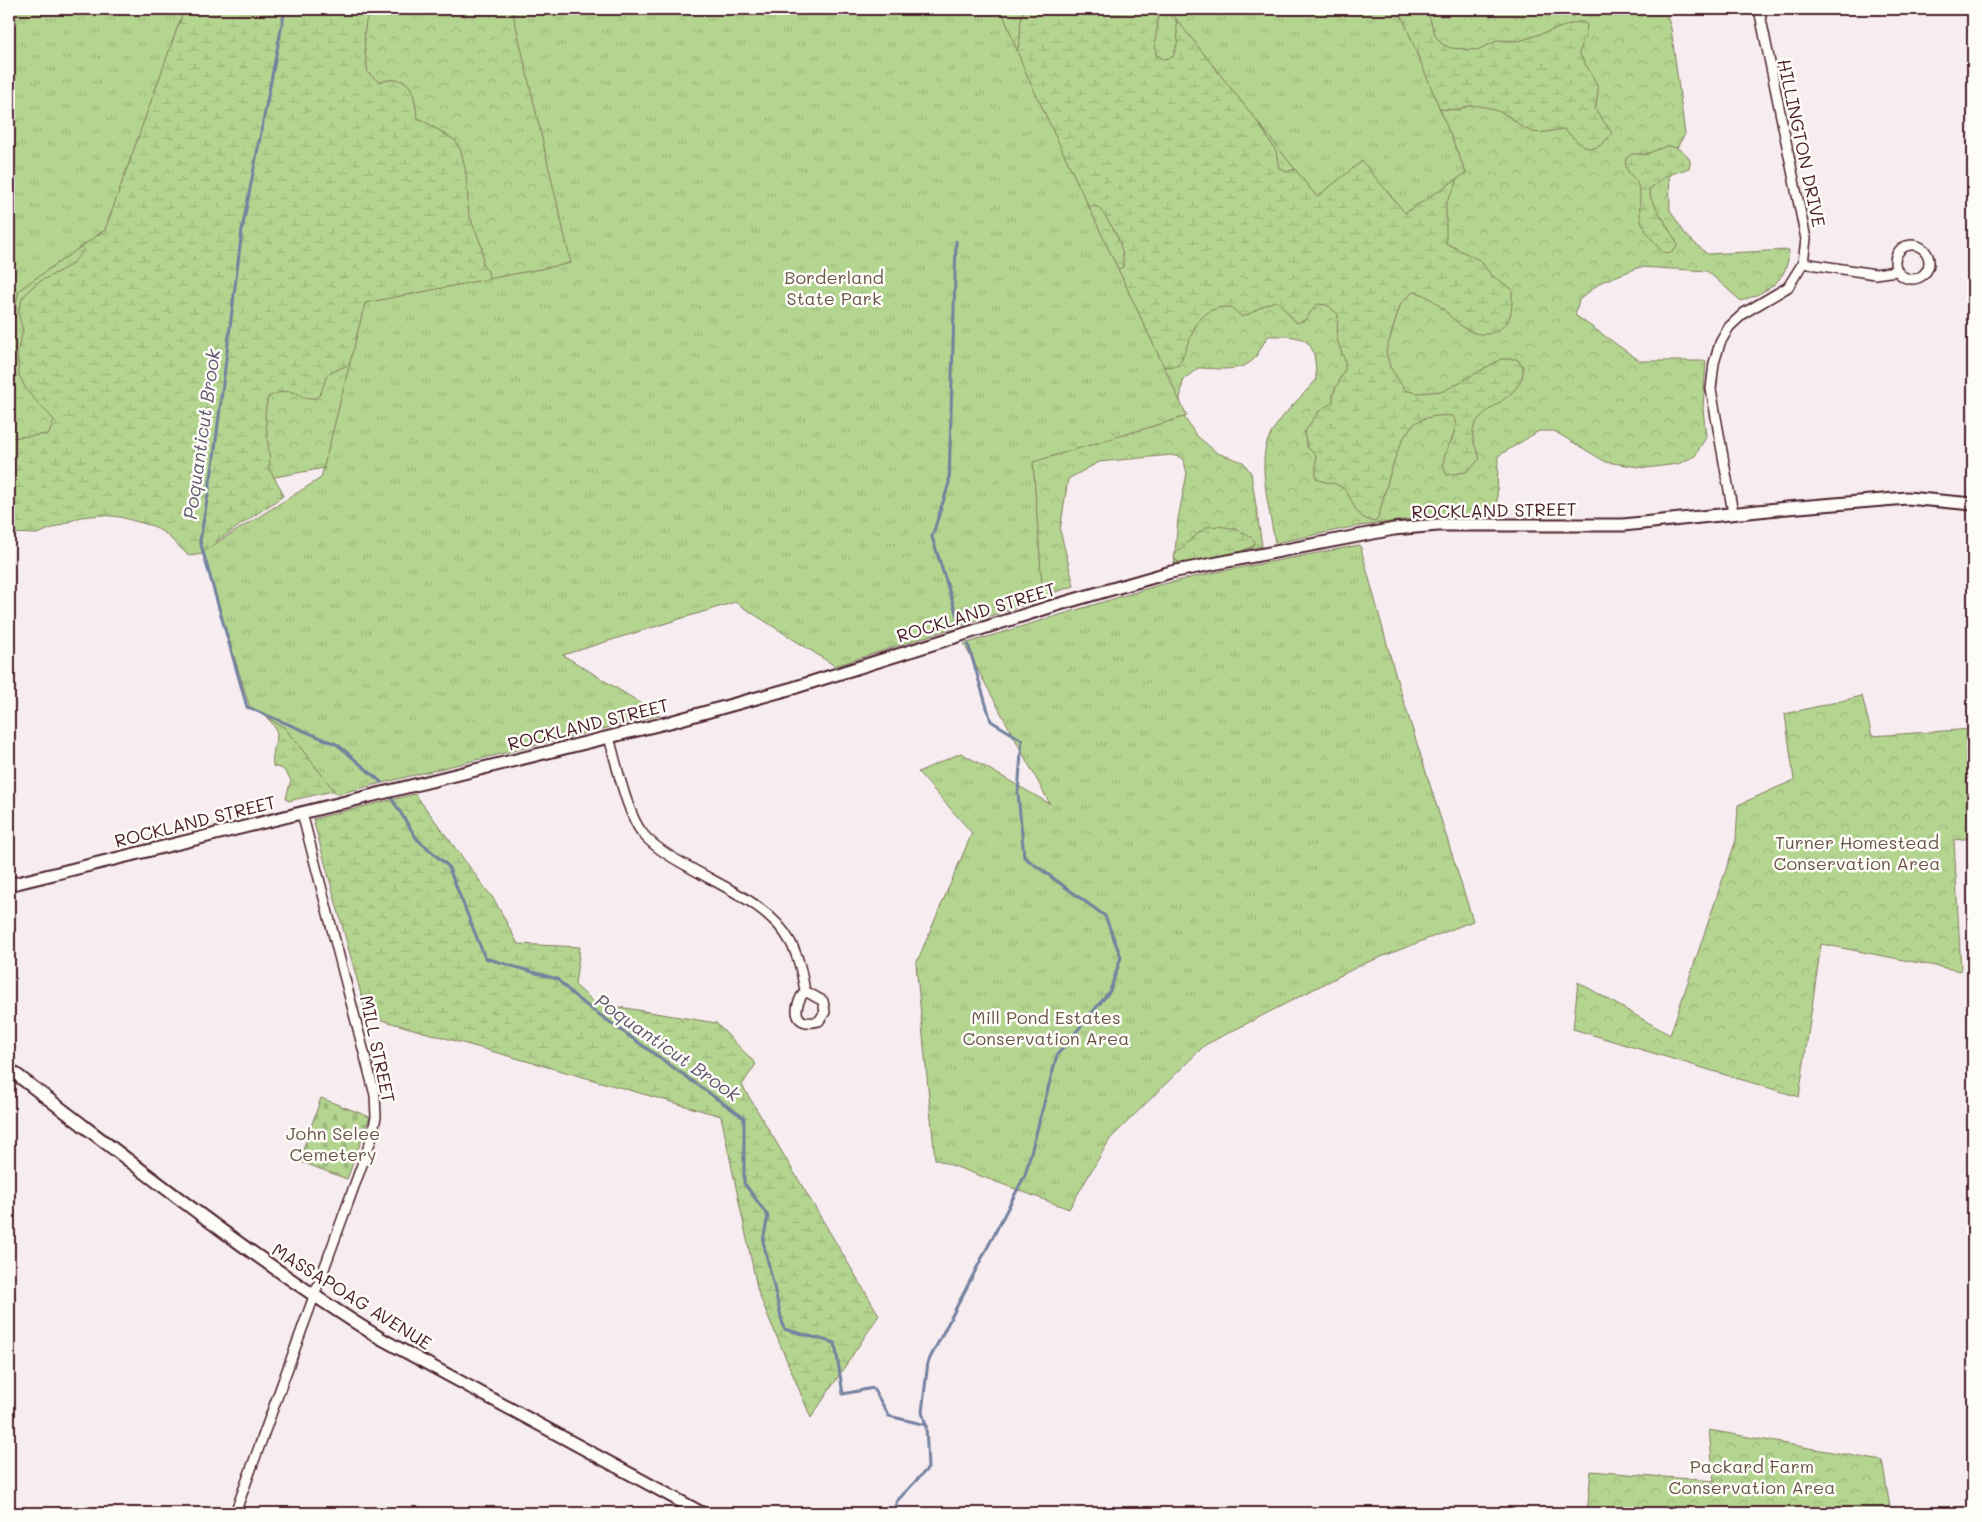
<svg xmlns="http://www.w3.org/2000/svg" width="1982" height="1522" viewBox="0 0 1982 1522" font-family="Mali,sans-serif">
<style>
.forest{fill:url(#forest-crowns);stroke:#7f7a5d}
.wetland{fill:url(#wetland-marsh);stroke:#7f7a5d}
.cemetery{fill:url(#cemetery-stones);stroke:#7f7a5d}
.park{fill:url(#park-tufts);stroke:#7f7a5d}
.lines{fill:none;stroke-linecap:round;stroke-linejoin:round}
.stream{stroke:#73819f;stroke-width:3}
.street-casing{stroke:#4a1f2b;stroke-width:12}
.secondary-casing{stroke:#4a1f2b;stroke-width:15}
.street{stroke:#fdfcf7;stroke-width:9}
.secondary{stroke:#fdfcf7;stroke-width:11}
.labels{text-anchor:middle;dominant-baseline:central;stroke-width:5;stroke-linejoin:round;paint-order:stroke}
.street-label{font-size:18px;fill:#4a1f2b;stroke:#fdfcf7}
.park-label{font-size:18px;fill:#6a5649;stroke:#fdfcf7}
.water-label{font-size:19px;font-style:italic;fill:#62586f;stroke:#fdfcf7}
</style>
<defs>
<pattern id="forest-crowns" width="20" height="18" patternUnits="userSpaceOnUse" patternTransform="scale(1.25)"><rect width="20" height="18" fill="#b4d58f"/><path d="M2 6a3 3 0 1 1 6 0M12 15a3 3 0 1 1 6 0" fill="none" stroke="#9cb67c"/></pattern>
<pattern id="wetland-marsh" width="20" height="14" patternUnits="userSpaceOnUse" patternTransform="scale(1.25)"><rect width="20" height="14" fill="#b4d58f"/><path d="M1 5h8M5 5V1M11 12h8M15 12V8" fill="none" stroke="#9cb67c"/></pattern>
<pattern id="cemetery-stones" width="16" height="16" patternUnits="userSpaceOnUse" patternTransform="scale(1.25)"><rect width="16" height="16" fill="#b4d58f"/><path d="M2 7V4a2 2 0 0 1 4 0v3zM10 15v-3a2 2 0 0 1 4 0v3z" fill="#9cb67c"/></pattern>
<pattern id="park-tufts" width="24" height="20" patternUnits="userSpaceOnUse" patternTransform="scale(1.25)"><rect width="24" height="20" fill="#b4d58f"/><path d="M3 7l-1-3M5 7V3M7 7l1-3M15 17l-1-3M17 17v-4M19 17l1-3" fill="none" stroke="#9cb67c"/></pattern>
</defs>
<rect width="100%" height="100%" fill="#f7edf1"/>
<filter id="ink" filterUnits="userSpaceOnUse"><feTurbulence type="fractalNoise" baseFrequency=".02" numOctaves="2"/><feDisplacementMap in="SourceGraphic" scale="10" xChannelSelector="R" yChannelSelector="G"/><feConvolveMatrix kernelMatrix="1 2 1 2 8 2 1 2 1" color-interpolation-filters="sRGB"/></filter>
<g filter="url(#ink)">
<g class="forest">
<path d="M9 9H1665L1671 28 1685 134 1669 161 1670 210 1685 234 1707 254 1789 250C1788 282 1768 291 1741 301L1707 271 1640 267 1601 282 1579 300 1575 315 1640 361H1706L1703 409 1706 437 1695 456 1678 464 1646 468 1606 462 1554 431H1539L1498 456 1497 506 1491 518H1420L1353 527 1275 543C1271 516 1257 465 1268 440 1278 417 1300 399 1316 380 1316 339 1308 335 1268 336 1263 343 1257 357 1253 360 1239 373 1215 368 1198 368L1183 380 1180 399 1182 414 1196 435 1217 453 1243 462 1251 473 1262 546 1174 564 1178 519 1187 473 1183 458 1171 455 1099 462 1068 479 1060 530 1074 586 849 659 516 481 396 455 253 481 9 519Z"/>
<polygon points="1862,696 1872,736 1973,729 1973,838 1954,840 1961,971 1821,944 1799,1097 1573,1029 1578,982 1670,1035 1736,840 1738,805 1794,780 1785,714"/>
<polygon points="1709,1430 1882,1461 1891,1513 1587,1513 1591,1471 1714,1481"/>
</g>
<g class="wetland">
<path d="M9 9H369C369 17 365 21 365 28 363 44 366 58 368 73L379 82C412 73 414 90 417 117L456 141 461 151 466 173 469 215 482 247 483 266 488 271 489 279 357 360 327 375 321 393 316 398C299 399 303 394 292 392 284 390 275 394 268 397L265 412 270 464 268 467 281 489 283 496 217 541 218 544 203 554 189 556 166 534 153 526 120 517 101 515 81 517 37 534 9 533V438L49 434 54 420 27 391 19 375 17 353 23 331 18 312 23 297 35 284 71 265 84 250 77 239Z"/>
<path d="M1025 9H1138L1141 11 1160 9 1155 42 1156 55 1164 59 1173 57 1178 41 1175 9 1256 104 1257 121 1276 151 1279 168 1287 172 1319 160 1379 9H1427L1435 35 1442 44 1451 48 1477 50 1499 40 1519 41 1577 22H1583L1587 25 1586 34 1579 53 1597 84 1598 93 1595 109 1612 133C1592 159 1584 148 1564 129 1555 130 1541 134 1533 132 1522 129 1515 120 1507 115 1493 109 1472 100 1460 110L1439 109 1459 171 1456 185 1446 203V243L1481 261 1491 275 1512 289C1512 305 1514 321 1498 330 1462 350 1444 294 1413 292L1401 303 1386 351 1390 367 1405 390 1417 393 1444 391 1501 359H1517L1523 366C1526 403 1469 406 1473 437 1473 444 1478 452 1480 459L1466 472 1447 475C1433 456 1464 435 1453 416 1440 415 1421 416 1412 426 1395 444 1385 494 1378 518L1375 522C1350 517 1356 498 1341 487 1333 481 1324 484 1316 478V455L1307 447 1304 433 1318 412 1333 402V394L1345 369V361L1337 340 1338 314 1327 305 1317 304 1305 320 1297 323C1288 316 1286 308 1276 301 1263 304 1255 312 1242 317L1231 307C1195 305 1193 337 1179 364L1176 366 1154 367 1105 274 1123 267C1125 245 1112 224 1098 207L1088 206 1064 217 1014 52C1026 41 1015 25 1025 9Z"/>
<path d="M1667 146C1677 146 1695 156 1689 168L1666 176 1649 189 1651 199 1677 243V247L1671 253 1662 252C1656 245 1642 228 1641 220 1638 209 1642 196 1638 185 1633 174 1623 172 1626 158L1632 154H1646Z"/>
<path d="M1206 527C1224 525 1241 528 1255 541L1254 545C1238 555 1193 567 1176 561L1174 557 1176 552Z"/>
<path d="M279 713 346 788 288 801 286 798 291 780 283 769 273 766C270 742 288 736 265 716Z"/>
<polygon points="415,794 495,901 518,944 580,947 575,985 595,1003 716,1023 756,1064 742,1085 879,1315 811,1418 758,1292 721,1116 367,1016 313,819"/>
</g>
<polygon class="cemetery" points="321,1098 370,1117 347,1179 299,1161"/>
<g class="park">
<polygon points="9,9 184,9 105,230 19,290 9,338"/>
<polygon points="512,9 1001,9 1025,71 1187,416 1033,462 1043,599 835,666 735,602 563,655 660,715 337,794 285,728 250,708 202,552 321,478 365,303 571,263"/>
<polygon points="1171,9 1399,9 1466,173 1405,213 1362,161 1317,197 1173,15"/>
<polygon points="1360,545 1396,677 1473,921 1361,965 1205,1045 1110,1139 1069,1209 935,1159 916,964 972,833 918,772 961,753 1050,804 964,644 1159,585 1212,573"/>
</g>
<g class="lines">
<g class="stream">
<polyline points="285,9 242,230 213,465 200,541 247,707 338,745 381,782"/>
<polyline points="956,241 949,483 932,537 959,622"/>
<polyline points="392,799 417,839 448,866 485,958 557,979 579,1000 744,1118 744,1183 768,1216 763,1241 784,1329 835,1343 843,1394 873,1388 889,1416 926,1425"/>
<polyline points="897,1513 896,1502 928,1468 926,1425 922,1412 928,1362 1025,1175 1057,1055 1110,991 1121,957 1105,916 1024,857 1018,793 1022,740 991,721 968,644"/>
</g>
<g class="street-casing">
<g id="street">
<circle cx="1912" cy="262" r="17"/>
<polyline points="1803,263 1875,274 1896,271"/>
<polyline points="1733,513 1711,389 1714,363 1720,343 1729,327 1744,313 1788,287 1803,263 1806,239 1759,9"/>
<path d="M609 737C616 762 627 815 643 834 655 848 672 858 689 867 723 887 772 906 791 943 799 958 802 974 805 991 793 1006 792 1028 819 1021L825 1012 823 1001 805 991"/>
<polyline points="235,1513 371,1140 376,1117 375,1095 302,813"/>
</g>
</g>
<g class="secondary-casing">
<g id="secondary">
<polyline points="9,885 670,722 793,688 1053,606 1171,572 1394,529 1438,525 1623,525 1787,508 1907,498 1973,504"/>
<path d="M9 1069C131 1161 249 1257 380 1338L702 1513"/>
</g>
</g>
<use href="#street" class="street"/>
<use href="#secondary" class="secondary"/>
</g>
</g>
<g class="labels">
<g class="street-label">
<text transform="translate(1802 143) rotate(78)">HILLINGTON DRIVE</text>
<text transform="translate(1494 510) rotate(-1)">ROCKLAND STREET</text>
<text transform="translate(976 612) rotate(-17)">ROCKLAND STREET</text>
<text transform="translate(588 724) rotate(-14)">ROCKLAND STREET</text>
<text transform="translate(195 821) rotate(-14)">ROCKLAND STREET</text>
<text transform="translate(378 1049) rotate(78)">MILL STREET</text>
<text transform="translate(352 1296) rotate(32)">MASSAPOAG AVENUE</text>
</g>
<g class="park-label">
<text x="834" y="277">Borderland<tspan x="834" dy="21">State Park</tspan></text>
<text x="1857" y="842">Turner Homestead<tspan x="1857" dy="21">Conservation Area</tspan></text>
<text x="1046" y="1017">Mill Pond Estates<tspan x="1046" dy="21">Conservation Area</tspan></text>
<text x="333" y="1133">John Selee<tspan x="333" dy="21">Cemetery</tspan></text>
<text x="1752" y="1466">Packard Farm<tspan x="1752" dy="21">Conservation Area</tspan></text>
</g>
<g class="water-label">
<text transform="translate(201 434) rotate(-82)">Poquanticut Brook</text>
<text transform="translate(668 1047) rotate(35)">Poquanticut Brook</text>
</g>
</g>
<rect width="1982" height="1522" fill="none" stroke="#fdfcf7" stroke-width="30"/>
<rect x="15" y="15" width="1952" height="1492" fill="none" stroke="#4a1f2b" stroke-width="2" filter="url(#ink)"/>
</svg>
